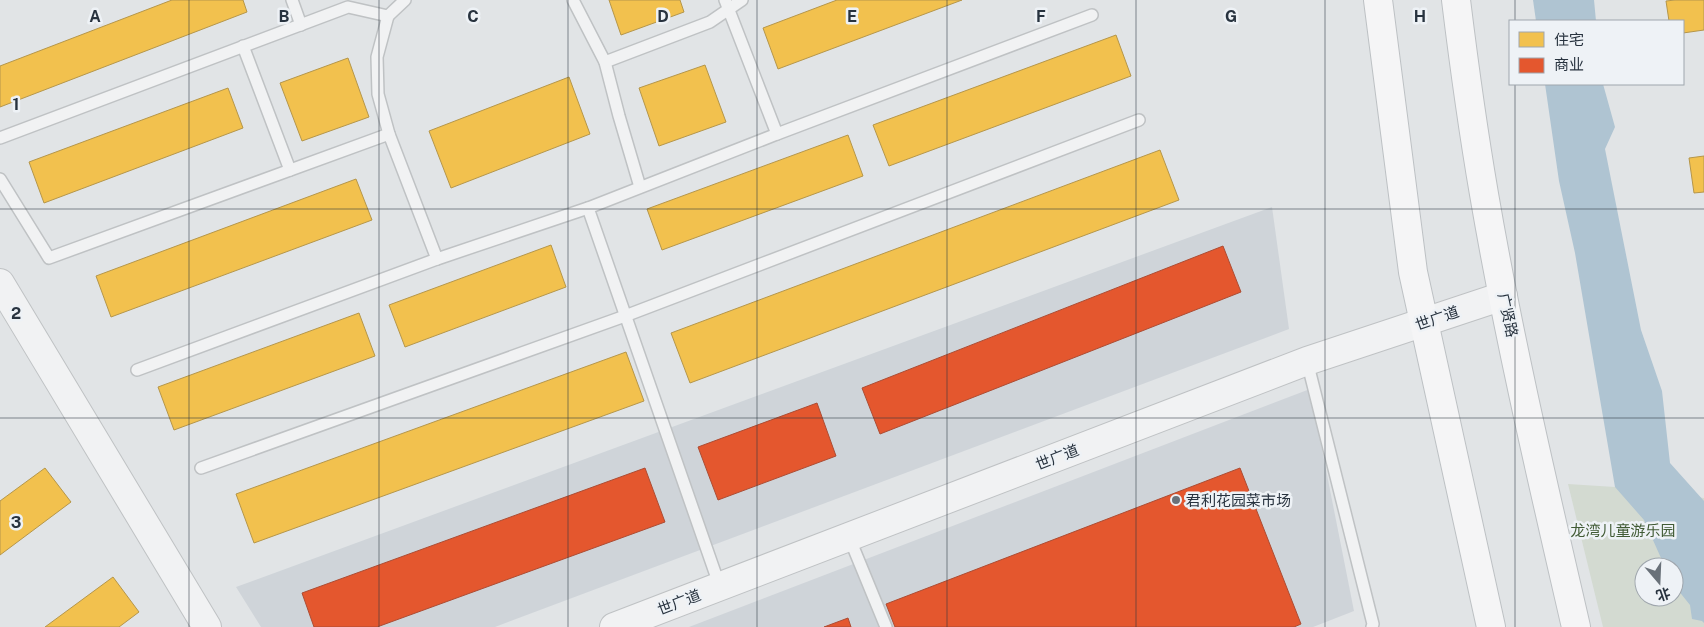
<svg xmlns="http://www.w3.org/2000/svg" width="1704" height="627" viewBox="0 0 1704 627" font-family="'Public Sans','Noto Sans SC',sans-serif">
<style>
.built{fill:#cfd4d9}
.green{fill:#d3dad1;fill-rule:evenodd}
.water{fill:#afc4d2}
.homes{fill:#f2c14e;stroke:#b5964a}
.shops{fill:#e4572e;stroke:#ac4c33}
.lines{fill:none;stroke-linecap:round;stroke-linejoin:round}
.service-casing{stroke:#bfc2c4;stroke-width:14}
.tertiary-casing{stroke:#bfc2c4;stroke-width:30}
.primary-casing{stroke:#bdc1c4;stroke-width:30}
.service{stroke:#f1f2f3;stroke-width:11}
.tertiary{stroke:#f1f2f3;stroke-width:28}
.primary{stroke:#f5f5f6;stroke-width:28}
.grid{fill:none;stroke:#28333f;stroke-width:1;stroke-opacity:0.55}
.poi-dot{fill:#697179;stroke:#eef2f6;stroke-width:2}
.labels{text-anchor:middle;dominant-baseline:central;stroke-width:5;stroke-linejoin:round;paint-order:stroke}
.street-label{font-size:15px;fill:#28333f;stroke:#eef2f6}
.poi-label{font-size:15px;fill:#28333f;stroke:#eef2f6;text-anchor:start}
.park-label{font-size:15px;fill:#415b35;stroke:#eef2f6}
.grid-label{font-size:16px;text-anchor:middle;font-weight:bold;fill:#28333f;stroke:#eef2f6;stroke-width:5;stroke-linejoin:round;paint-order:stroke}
</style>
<rect width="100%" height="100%" fill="#e1e4e6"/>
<g class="built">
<polygon points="1272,207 1289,329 495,627 261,627 236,587"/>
<polygon points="1310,389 1354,611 1313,627 689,627"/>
</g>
<path class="green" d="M1568 484 1615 487 1704 498V627H1603ZM1644 567H1674V597H1644Z"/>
<g class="water">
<polygon points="1533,0 1594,0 1596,21 1536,21"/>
<polygon points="1545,84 1603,84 1615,127 1605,149 1641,330 1662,391 1670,463 1704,501 1704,623 1702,621 1692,619 1690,605 1674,585 1674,567 1665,567 1644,520 1615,487 1575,253 1559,181"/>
</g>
<g class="homes">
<polygon points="172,0 243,0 247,12 0,107 0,66"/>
<polygon points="609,0 680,0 684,12 621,35"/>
<polygon points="837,0 962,0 778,69 763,28"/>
<polygon points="1675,0 1704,0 1704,30 1683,33 1683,21 1669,21 1666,1"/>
<polygon points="1116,35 1131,76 889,166 873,125"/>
<polygon points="348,58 369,117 302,141 280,83"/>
<polygon points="705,65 726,122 659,146 639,88"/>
<polygon points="569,77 590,134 451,188 429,131"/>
<polygon points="228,88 243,128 44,203 29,162"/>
<polygon points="848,135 863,176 662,250 647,209"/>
<polygon points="1160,150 1179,200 690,383 671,333"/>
<polygon points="1704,156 1704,192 1694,193 1689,158"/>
<polygon points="356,179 372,220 111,317 96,276"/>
<polygon points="551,245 566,287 405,347 389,305"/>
<polygon points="359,313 375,356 174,430 158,387"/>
<polygon points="626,352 644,401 254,543 236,494"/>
<polygon points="45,468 71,502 0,555 0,501"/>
<polygon points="113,577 139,612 119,627 45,627"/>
</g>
<g class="shops">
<polygon points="1223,246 1241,292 880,434 862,388"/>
<polygon points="817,403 836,456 718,500 698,447"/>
<polygon points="645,468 665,522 377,627 314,627 302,593"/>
<polygon points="1240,468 1301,624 1294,627 895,627 886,604"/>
<polygon points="848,618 851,627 824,627"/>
</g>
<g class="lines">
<g class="service-casing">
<g id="service">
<polyline points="292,0 301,25"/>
<polyline points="573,0 605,62 619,116 640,187"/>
<polyline points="388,16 377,57 378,94 389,134"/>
<polyline points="243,46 290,170"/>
<polyline points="605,62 710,22 742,0"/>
<polyline points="777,134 1092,15"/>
<polyline points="0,138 348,7 388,16 405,0"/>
<polyline points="0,179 49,258 389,134 437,259 588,208"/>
<polyline points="1307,361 1373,624 1372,627"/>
<polyline points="137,370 437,259"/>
<polyline points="201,468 625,316 1139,120"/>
<polyline points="849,537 886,627"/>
<polyline points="720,587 588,208 777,134 725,0"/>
</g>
</g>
<g class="tertiary-casing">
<g id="tertiary">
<polyline points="0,283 207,627"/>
<polyline points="614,627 1307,361 1503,296"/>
</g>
</g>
<g class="primary-casing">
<g id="primary">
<polyline points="1378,0 1413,272 1491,627"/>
<path d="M1456 0C1464 65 1473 130 1484 194 1509 340 1543 484 1576 627"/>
</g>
</g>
<use href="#service" class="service"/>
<use href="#tertiary" class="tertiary"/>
<use href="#primary" class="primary"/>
</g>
<path class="grid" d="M189 0V627M379 0V627M568 0V627M757 0V627M947 0V627M1136 0V627M1325 0V627M1515 0V21M1515 84V627M0 209H1704M0 418H1704"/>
<circle class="poi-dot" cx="1176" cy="500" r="5"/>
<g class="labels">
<g class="street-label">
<text transform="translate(1508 315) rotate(78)">广贤路</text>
<text transform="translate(1437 318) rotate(-19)">世广道</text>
<text transform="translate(1057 457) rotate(-21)">世广道</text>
<text transform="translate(679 602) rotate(-21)">世广道</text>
</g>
<g class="poi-label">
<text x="1186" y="500">君利花园菜市场</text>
</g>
<g class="park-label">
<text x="1623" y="530">龙湾儿童游乐园</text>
</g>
</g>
<g class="grid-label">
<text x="95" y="22">A</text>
<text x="284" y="22">B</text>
<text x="473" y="22">C</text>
<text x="663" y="22">D</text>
<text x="852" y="22">E</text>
<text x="1041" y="22">F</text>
<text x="1231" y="22">G</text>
<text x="1420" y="22">H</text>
<text x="16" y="110">1</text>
<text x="16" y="319">2</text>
<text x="16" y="528">3</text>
</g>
<rect x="1509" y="20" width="175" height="65" fill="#eef2f6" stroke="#9fa6ad"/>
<rect x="1519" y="32" width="25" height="15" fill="#f2c14e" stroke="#9fa6ad"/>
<text x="1554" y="45" font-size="15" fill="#28333f">住宅</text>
<rect x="1519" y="58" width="25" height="15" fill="#e4572e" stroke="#9fa6ad"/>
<text x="1554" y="70" font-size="15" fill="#28333f">商业</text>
<g transform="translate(1659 582) rotate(161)"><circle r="24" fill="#eef2f6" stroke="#9fa6ad"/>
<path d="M0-4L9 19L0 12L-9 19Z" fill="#697179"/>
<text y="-8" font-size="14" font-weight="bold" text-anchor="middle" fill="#28333f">北</text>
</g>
</svg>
